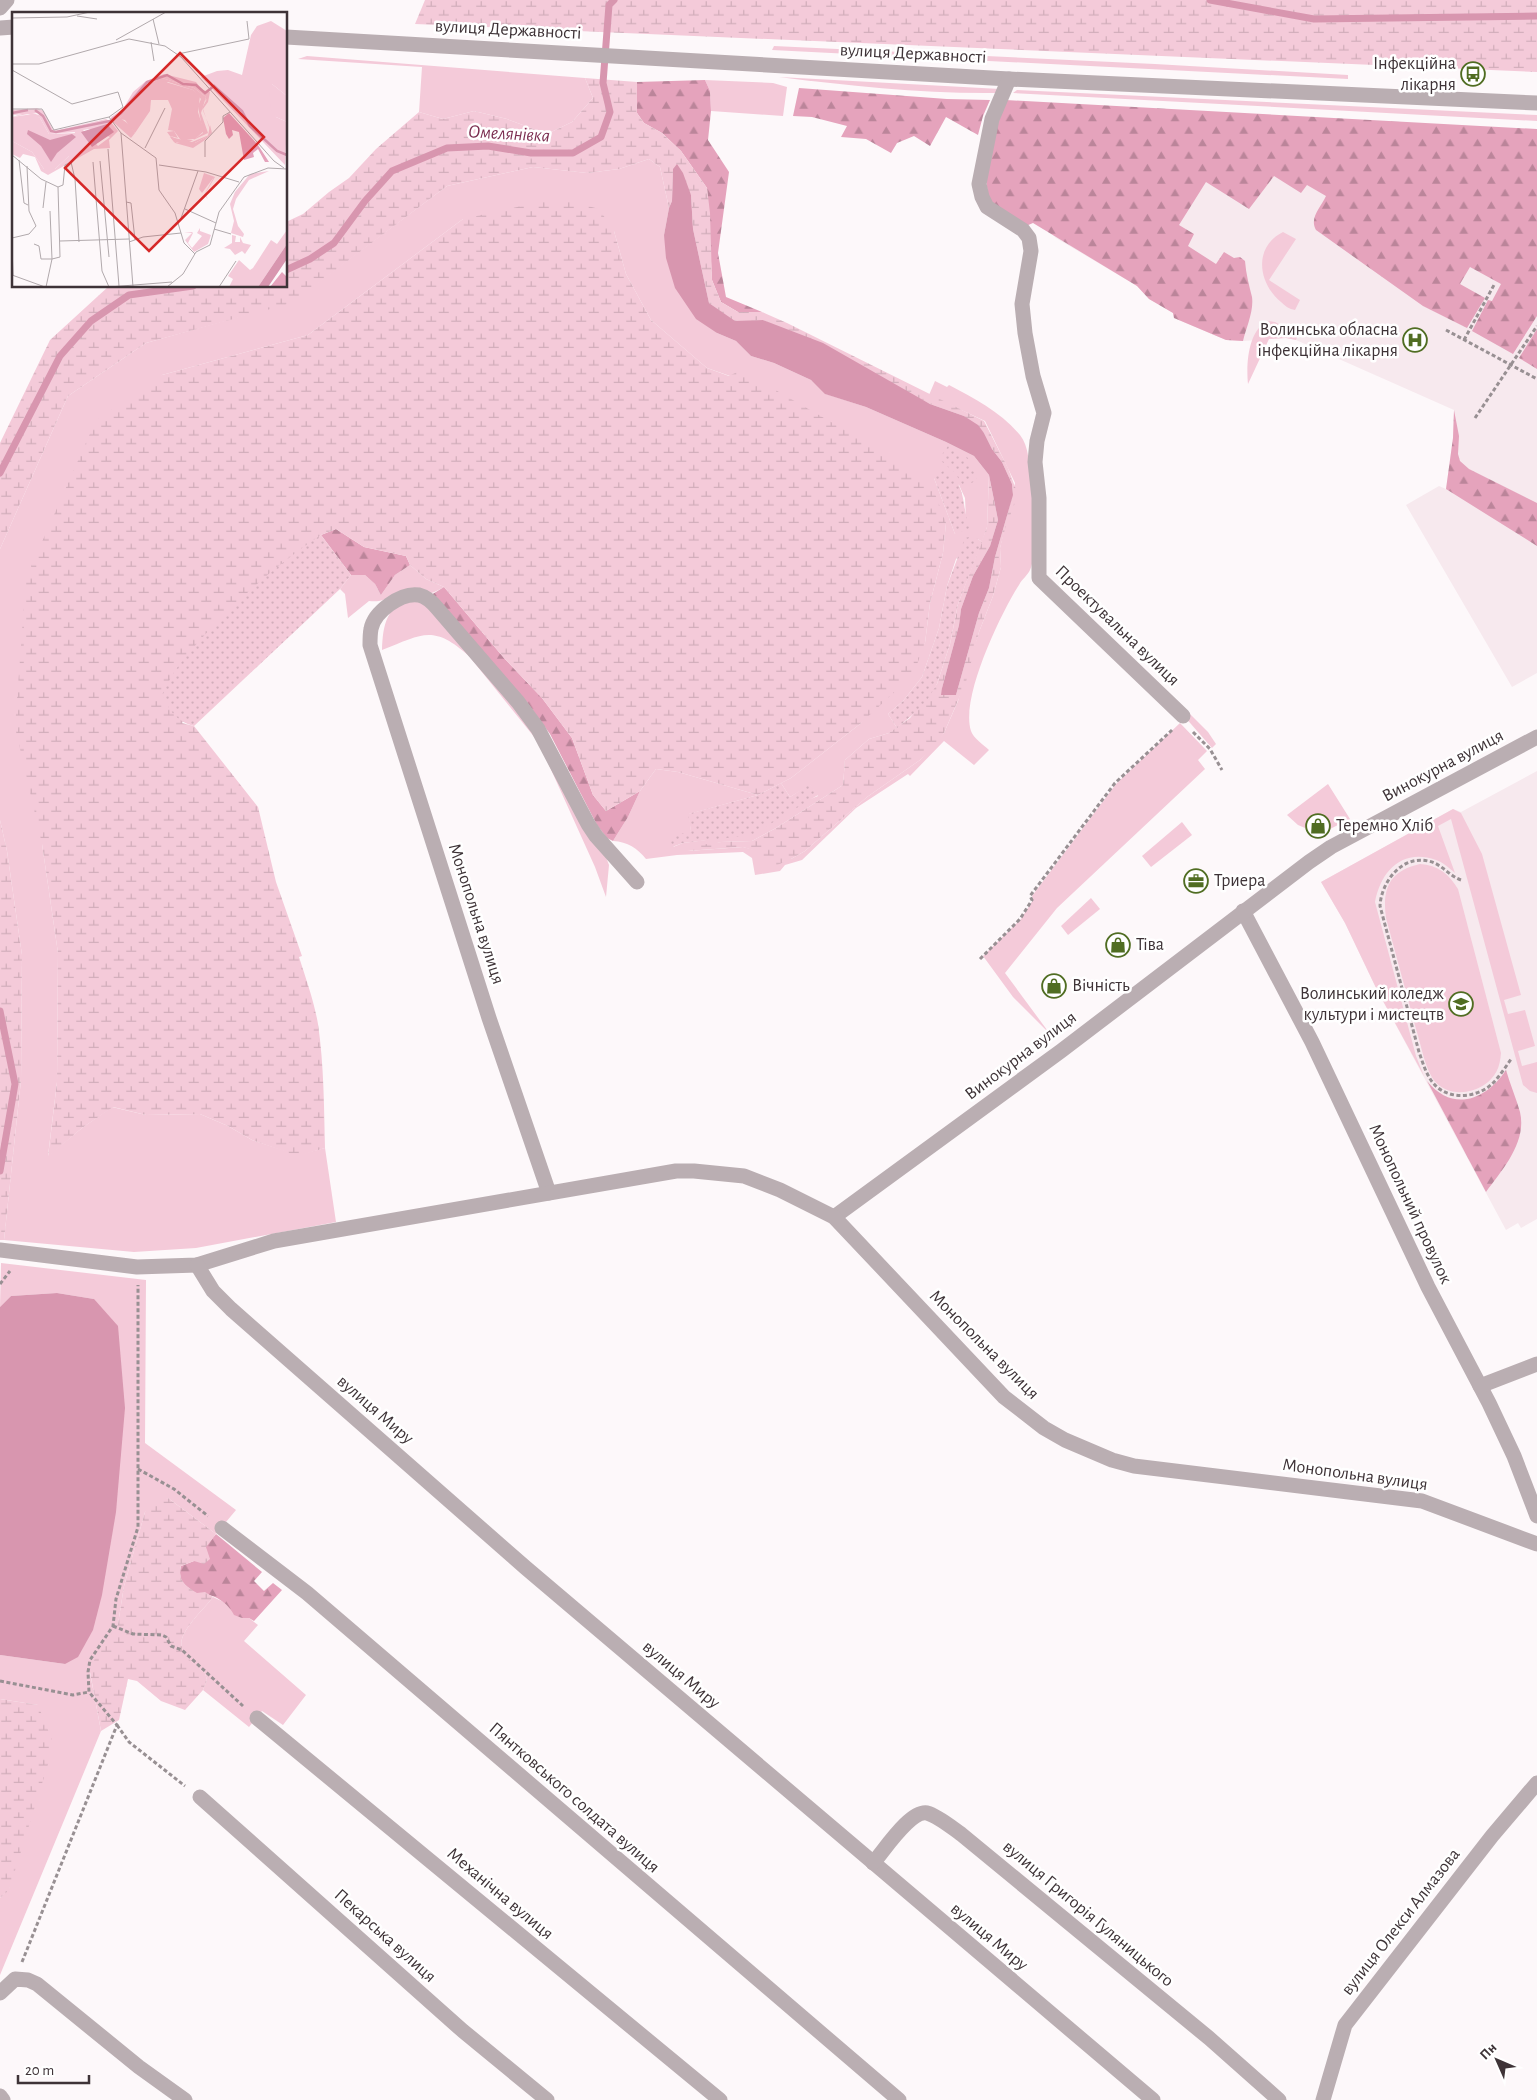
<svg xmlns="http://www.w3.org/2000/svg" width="1537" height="2100" viewBox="0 0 1537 2100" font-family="'Alegreya Sans',sans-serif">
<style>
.built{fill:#f7e9ee}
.grass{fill:#f4cad9;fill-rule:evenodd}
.forest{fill:url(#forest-firs)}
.wetland{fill:url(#wetland-marsh)}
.garden{fill:url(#garden-dots)}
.water{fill:#d896af}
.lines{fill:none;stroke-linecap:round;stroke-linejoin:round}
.stream{stroke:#d896af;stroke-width:7}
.path{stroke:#989093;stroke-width:3;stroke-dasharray:4 2.5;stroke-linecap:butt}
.minor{stroke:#baaeb2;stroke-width:15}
.labels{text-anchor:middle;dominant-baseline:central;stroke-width:5;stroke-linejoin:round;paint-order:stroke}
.street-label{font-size:18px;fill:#3e3337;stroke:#fff}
.poi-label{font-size:18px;fill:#3e3337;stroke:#fff;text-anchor:start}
.water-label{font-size:19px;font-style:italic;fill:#7b2d50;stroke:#fff}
.inset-river{fill:none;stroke:#d896af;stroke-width:2.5}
.inset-road{fill:none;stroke:#b1a9ac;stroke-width:1}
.view{fill:#d62828;fill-opacity:0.15;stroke:#d62828;stroke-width:2.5}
.inset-edge{fill:none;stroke:#3e3337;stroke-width:2.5}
</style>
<defs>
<pattern id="forest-firs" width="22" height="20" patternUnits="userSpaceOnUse" patternTransform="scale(1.25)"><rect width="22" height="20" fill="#e5a3bc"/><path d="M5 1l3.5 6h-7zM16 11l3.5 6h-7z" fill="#bb859a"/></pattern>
<pattern id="wetland-marsh" width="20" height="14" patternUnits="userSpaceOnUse" patternTransform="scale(1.25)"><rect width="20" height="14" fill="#f4cad9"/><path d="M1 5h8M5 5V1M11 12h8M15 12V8" fill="none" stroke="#d2aebb"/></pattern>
<pattern id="garden-dots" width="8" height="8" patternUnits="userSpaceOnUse" patternTransform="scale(1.25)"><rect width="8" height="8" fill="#f4cad9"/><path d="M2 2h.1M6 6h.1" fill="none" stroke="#d2aebb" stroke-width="1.8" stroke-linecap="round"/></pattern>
</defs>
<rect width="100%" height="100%" fill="#fdf8fa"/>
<g class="built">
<polygon points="1537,146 1537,673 1512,687 1406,505 1439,486 1446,489 1453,438 1454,410 1296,340 1286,338 1243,341 1226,340 1174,318 1173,313 1149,299 1137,286 1056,238 989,172"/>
<polygon points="1537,771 1537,1219 1521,1228 1518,1223 1506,1230 1377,990 1345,923 1321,882 1453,809 1461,812"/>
</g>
<g class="grass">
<polygon points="774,46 1155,64 1348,75 1348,79 772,50"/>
<polygon points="307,56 585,78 593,98 572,122 547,134 507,119 474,111 443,119 419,112 422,67 298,59"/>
<path d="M779 77 1000 89 998 93C925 94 851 86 779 77Z"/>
<polygon points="705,80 773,83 787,87 783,116 711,111 710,91"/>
<polygon points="1017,90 1537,115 1537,121 1013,93"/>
<path d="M649 159 660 167 669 208 664 235 717 333 736 341 751 356 774 363 811 380 826 394 866 407 946 442 974 456 989 475 987 527 982 542 978 539 956 559 947 586 939 628 922 677 903 701 888 714 897 728 889 733 869 739 845 760 843 785 776 828 752 841 721 842 687 851 743 847 791 859 805 851 867 797 920 760 944 733 958 701 979 632 993 596 1001 567 1000 548 1015 483 985 421 929 395 935 381 947 387 949 385C975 399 1001 412 1020 435 1029 446 1029 465 1031 479 1033 494 1037 558 1030 570 1028 575 1022 579 1019 585 1001 613 960 698 971 731 973 738 984 745 989 750L974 765 944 741 910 776 908 774 856 808 802 860 785 865 780 871 755 875 752 858 743 852 677 855 646 859C637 848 628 842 613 841L628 817 640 791 656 769 678 772 758 795 689 814 691 831 673 847 683 843 706 840 818 796 810 785 790 797 781 783 791 778 860 724 925 643 930 603 943 553 946 523 730 376 707 368 651 320 626 274 614 231 463 219 308 335 162 375 42 844 58 953 57 1082 48 1156 82 1128 112 1107 146 1115 200 1114 228 1126 252 1140 298 1155 325 1148 336 1222 196 1248 134 1252 4 1240 21 1080 22 955 7 851 0 820V549L68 396 146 343 292 302 447 186 533 167 587 173 619 169ZM934 478 959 485 965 498 966 519 955 534Z"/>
<path d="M1283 232 1296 239 1269 280 1300 300 1295 310C1289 309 1285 306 1281 302 1258 283 1253 247 1283 232Z"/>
<path d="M1268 321 1275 322 1298 335 1296 340 1286 338 1269 339 1248 384C1246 364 1248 330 1268 321Z"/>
<path d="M410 565 426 579 444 587C421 601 423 589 402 592 389 593 389 603 369 601L348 618 345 594 340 589 351 575H365L375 584 381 595 395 575Z"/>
<path d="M416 599 428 606 478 662 519 709 544 745 585 827 606 857 609 865 606 897 595 867 539 743 469 656C433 624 423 634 382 650 383 625 386 603 416 599Z"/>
<polygon points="1188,712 1208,732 1216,744 1212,748 1184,716"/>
<polygon points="1180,723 1207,751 1198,760 1205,769 1057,908 1005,973 1050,1034 1013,997 983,956 1021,919 1033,900 1032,896 1116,784"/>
<polygon points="1328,784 1350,819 1324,832 1325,821 1313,820 1312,831 1298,825 1287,815"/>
<path d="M1453 809 1461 813 1482 854 1521 995 1504 1000 1508 1014 1525 1010 1535 1046 1518 1051 1522 1066 1537 1062V1093L1530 1091 1523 1085 1451 819 1438 826 1455 873C1449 868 1443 862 1436 860 1402 848 1381 871 1375 902L1416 1056 1424 1076 1377 990 1345 923 1321 882Z"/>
<polygon points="1182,822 1192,835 1151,867 1142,856"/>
<path d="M1420 864C1438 865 1449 874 1458 889L1501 1053C1500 1067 1496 1077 1484 1085 1469 1095 1445 1096 1433 1079 1424 1065 1421 1044 1416 1029 1406 992 1396 955 1386 918 1382 889 1389 871 1420 864Z"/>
<polygon points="1091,898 1100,909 1068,935 1061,926"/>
<polygon points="1,1263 146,1280 145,1443 236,1510 216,1534 168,1498 145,1512 124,1586 118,1624 90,1673 101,1731 0,1975 0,1898 9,1889 38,1705 0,1699 0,1655 65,1664 94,1299 57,1293 11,1296 0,1307"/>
<path d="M213 1597 230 1605 242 1618H249L258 1625 244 1641 306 1695 283 1725 262 1711 249 1727 203 1690 207 1680 205 1673 183 1655C183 1650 180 1643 182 1639 186 1625 204 1609 213 1597Z"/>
</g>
<g class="forest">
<polygon points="705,80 710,91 711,111 708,140 729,172 718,253 726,297 762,312 738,312 721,302 712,280 707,188 681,151 662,133 644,123 637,113 637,82"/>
<polygon points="799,88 947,99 990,100 983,116 978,135 946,117 930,146 914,136 897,143 891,153 866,139 841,137 847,126 812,117 793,116"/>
<path d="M1006 100 1537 129V316L1513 354 1472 331 1488 300 1492 301 1501 284 1470 267 1460 284 1485 298 1467 328 1423 306 1316 230C1309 218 1321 207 1326 196L1307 185 1301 193 1274 176 1249 209 1206 182 1179 225 1194 234 1188 246 1216 264 1224 252 1234 258 1240 257 1245 261C1246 274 1249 285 1252 297 1254 311 1246 328 1243 341L1226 340 1174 318 1173 313 1149 299 1137 286 1033 223 1026 226 989 201 985 173 994 135Z"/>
<polygon points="1537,329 1537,369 1519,358"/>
<polygon points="1454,410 1459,436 1458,454 1460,461 1469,469 1537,503 1537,546 1446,489 1453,438"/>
<polygon points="336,529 364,547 406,556 410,565 395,575 381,595 375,584 365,575 351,575 321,535"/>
<polygon points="444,587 504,658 542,698 572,738 593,795 606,811 640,791 628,817 613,841 607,838 597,825 550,734 526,701 431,595"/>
<path d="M1506 1070C1510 1084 1516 1098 1520 1112 1527 1142 1503 1169 1486 1192L1427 1081C1453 1113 1486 1100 1506 1070Z"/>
<path d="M216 1534 262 1572 254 1581 264 1591 273 1583 282 1590 254 1621 249 1618H242L234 1615C228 1602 211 1592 197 1594 186 1586 177 1581 181 1566L194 1561Z"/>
</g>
<g class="wetland">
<polygon points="425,0 1537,0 1537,72 415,24"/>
<polygon points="585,78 637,82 637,113 644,123 662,133 681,151 707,188 710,213 712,280 721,302 738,312 762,312 787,323 984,421 1008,468 1018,495 1005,529 1000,548 1001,567 993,596 979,632 966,682 944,733 938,742 920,760 867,797 805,851 791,859 775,866 768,865 759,852 743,847 686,851 682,850 681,848 721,842 752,841 776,828 843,785 845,760 869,739 889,733 910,718 937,684 950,644 958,604 987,527 989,475 998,520 990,546 973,576 961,609 959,625 942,688 956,695 979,613 989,588 995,557 1013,495 1012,484 1002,462 992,449 984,433 964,416 930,404 763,320 735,322 709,303 693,229 691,195 673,169 672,201 669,208 660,167 649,159 619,169 587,173 533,167 447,186 292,303 146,343 68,396 0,549 0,443 50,340 109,286 286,286 286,222 303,214 329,192 349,178 376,149 419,112 443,119 474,111 507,119 547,134 572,122 593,98"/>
<path d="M549 200 570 201 599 209 614 231 626 274 651 320 707 368 729 376 741 370 909 467 934 491 946 523 943 553 930 603 925 643 913 675 860 724 791 778 758 795 678 772 656 769 640 791 606 811 593 795 572 738 542 698 504 658 444 587 426 579 410 565 406 556 364 547 336 529 321 535 182 723 194 726 258 807 276 882 302 956 299 957C306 979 314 1001 318 1024 324 1065 324 1107 325 1148L298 1156 252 1140 228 1126 200 1114 146 1115 113 1107 82 1128 48 1157 57 1082 58 953 42 844 15 727 26 578 96 420 162 375 308 335 463 219Z"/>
<polygon points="0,820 7,851 22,955 21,1080 4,1240 0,1240"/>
<path d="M168 1498 216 1534 206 1547 210 1559 204 1564 194 1561 181 1566C177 1581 186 1586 197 1593L205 1592 213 1597C204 1609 186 1625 182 1639 180 1643 183 1650 184 1655L205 1673 207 1680 203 1690 185 1710 161 1701 137 1681 128 1679 119 1720 101 1731 90 1672 91 1665 118 1624 124 1586 145 1512 153 1501Z"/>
<polygon points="0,1699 38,1705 54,1745 9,1890 0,1898"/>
</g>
<g class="garden">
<polygon points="948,446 968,458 977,480 964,487 955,473 939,459"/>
<path d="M944 470C968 483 961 508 970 528L955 534 934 478Z"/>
<path d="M321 535 351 575 340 589 194 726C176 721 170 711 162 695 167 685 172 674 179 665 216 618 272 567 321 535Z"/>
<polygon points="969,537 978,539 982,542 958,604 950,644 937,684 924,705 897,728 888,714 903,701 922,677 939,628 947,586 965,538"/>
<polygon points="781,783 790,797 810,784 818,795 752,835 683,843 672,847 670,837 691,831 688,814 758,795"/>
</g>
<g class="water">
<polygon points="677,164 683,173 691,195 693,229 709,303 735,321 763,320 823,343 930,404 964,416 978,425 984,433 992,449 1002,462 1012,484 1013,495 995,557 989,588 979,613 956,695 941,695 942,688 959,625 961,609 973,576 990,546 998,520 989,475 974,456 946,442 866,407 825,394 811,380 774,363 751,356 736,341 717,333 696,319 675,288 666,258 664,235 669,208 672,201 673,169"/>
<polygon points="57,1293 94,1299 118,1326 125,1408 116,1512 102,1595 93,1630 78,1657 65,1664 0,1655 0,1307 11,1296"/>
</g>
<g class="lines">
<g class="stream">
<polyline points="1210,0 1314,19 1537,16"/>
<polyline points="286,270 310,259 334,243 365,201 392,171 447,148 488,146 531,153 573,153 601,137 610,112 603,83 609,5 614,0"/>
<polyline points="0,473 60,356 91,321 129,295 193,286"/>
<polyline points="0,1011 15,1084 0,1171"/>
</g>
<g class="path">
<polyline points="1446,330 1537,379"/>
<polyline points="1464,340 1494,285"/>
<polyline points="1475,418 1537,326"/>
<polyline points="1193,732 1210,749 1222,770"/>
<path d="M1461 880C1449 876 1441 863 1428 861 1401 855 1381 883 1380 906L1419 1052C1423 1063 1426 1075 1434 1084 1449 1101 1478 1098 1493 1083 1500 1076 1506 1066 1512 1058"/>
<polyline points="980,959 1020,919 1032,900 1030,896 1115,783 1172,730"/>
<polyline points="0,1284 10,1271"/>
<polyline points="138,1469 174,1489 208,1516"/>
<polyline points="113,1626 133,1634 162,1635 166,1637 171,1646 182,1650 243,1706"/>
<polyline points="0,1681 73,1695 89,1692"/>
<polyline points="117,1725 129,1742 185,1786"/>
<polyline points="22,1962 117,1725 89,1692 88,1672 90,1660 113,1626 116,1599 138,1527 138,1285"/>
</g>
<g class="minor">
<polyline points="0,8 7,0"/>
<polyline points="0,28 14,27"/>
<polyline points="286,37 1009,79 1537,103"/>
<polyline points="1009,79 992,119 979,184 982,197 987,207 1023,230 1029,238 1031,251 1022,304 1025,333 1033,376 1044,413 1037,441 1035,462 1039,498 1039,578 1183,716"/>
<polyline points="1243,911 1312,1042 1428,1287 1489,1403 1514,1456 1537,1516"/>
<path d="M549 1193 489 1018 370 645C370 640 370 634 371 629 374 612 401 592 419 595 427 597 432 602 437 608L518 702 538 729 588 824 596 836 637 882"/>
<polyline points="834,1217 1061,1051 1309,862 1331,847 1537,737"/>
<polyline points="0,1250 137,1267 197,1265 274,1241 676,1171 694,1171 744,1176 780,1190 834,1217 1004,1397 1044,1428 1065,1440 1112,1460 1134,1466 1422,1501 1537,1544"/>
<polyline points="197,1265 213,1291 231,1309 526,1568 1153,2100"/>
<polyline points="1480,1386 1537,1364"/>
<polyline points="222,1528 307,1593 899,2100"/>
<polyline points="257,1718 720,2100"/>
<polyline points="200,1797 463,2031 547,2100"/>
<path d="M873 1863C884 1851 910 1810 927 1813 938 1816 951 1827 961 1834L1209 2038 1279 2100"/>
<polyline points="0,1993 15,1979 28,1980 37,1984 139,2067 185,2100"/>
<polyline points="0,2096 3,2100"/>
<polyline points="1323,2100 1345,2025 1492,1836 1537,1783"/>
</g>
</g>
<defs>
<g id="bus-ring" transform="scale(1.25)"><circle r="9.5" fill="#fff" stroke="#506d22" stroke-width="1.5"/><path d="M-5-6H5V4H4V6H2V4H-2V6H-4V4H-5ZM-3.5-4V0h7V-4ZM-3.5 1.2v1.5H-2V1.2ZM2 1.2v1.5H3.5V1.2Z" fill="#506d22"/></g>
<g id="hospital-ring" transform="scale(1.25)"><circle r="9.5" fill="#fff" stroke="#506d22" stroke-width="1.5"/><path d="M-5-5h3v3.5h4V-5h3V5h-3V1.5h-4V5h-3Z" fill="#506d22"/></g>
<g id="shop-ring" transform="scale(1.25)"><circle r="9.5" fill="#fff" stroke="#506d22" stroke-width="1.5"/><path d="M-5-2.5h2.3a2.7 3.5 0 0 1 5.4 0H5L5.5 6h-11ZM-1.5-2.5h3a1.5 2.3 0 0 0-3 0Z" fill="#506d22"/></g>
<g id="office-ring" transform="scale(1.25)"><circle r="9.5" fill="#fff" stroke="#506d22" stroke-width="1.5"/><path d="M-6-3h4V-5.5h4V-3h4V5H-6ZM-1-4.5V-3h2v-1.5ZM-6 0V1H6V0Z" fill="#506d22"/></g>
<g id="university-ring" transform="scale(1.25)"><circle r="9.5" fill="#fff" stroke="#506d22" stroke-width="1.5"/><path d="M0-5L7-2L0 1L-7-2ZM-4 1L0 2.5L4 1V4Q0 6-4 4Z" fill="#506d22"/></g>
</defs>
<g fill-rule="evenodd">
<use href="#bus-ring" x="1473" y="74"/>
<use href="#hospital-ring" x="1415" y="340"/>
<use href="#shop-ring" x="1318" y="826"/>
<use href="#office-ring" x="1196" y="881"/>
<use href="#shop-ring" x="1118" y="945"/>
<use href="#shop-ring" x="1054" y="986"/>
<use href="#university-ring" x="1461" y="1004"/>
</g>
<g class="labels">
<g class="street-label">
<text transform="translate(508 30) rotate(3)">вулиця Державності</text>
<text transform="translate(913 54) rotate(3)">вулиця Державності</text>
<text transform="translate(1117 626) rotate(44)">Проектувальна вулиця</text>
<text transform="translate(1443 766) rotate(-28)">Винокурна вулиця</text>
<text transform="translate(476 914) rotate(72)">Монопольна вулиця</text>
<text transform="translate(1021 1056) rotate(-37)">Винокурна вулиця</text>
<text transform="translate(1410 1204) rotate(65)">Монопольний провулок</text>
<text transform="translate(984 1345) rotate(45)">Монопольна вулиця</text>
<text transform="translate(375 1410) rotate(41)">вулиця Миру</text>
<text transform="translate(1355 1475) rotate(8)">Монопольна вулиця</text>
<text transform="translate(681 1675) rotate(40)">вулиця Миру</text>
<text transform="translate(574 1798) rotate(41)">Пянтковського солдата вулиця</text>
<text transform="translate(500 1894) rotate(40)">Механічна вулиця</text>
<text transform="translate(1088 1914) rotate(40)">вулиця Григорія Гуляницького</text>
<text transform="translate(1401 1922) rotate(-52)">вулиця Олекси Алмазова</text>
<text transform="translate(385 1936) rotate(42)">Пекарська вулиця</text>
<text transform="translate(989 1937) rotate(40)">вулиця Миру</text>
</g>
<g class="poi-label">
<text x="1456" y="64" text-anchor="end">Інфекційна<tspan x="1456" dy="21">лікарня</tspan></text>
<text x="1398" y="330" text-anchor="end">Волинська обласна<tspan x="1398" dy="21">інфекційна лікарня</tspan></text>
<text x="1336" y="826">Теремно Хліб</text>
<text x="1214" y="881">Триера</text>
<text x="1136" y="945">Тіва</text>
<text x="1072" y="986">Вічність</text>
<text x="1444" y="994" text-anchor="end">Волинський коледж<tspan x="1444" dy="21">культури і мистецтв</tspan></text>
</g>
<g class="water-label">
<text transform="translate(509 134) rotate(3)">Омелянівка</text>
</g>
</g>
<g transform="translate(12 12)">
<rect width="275" height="275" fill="#fdf8fa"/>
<path d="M150 66 182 76 194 85 189 101 196 121 177 130H171L162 128 165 131H183L196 124 198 113 200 121 193 128 181 136 163 131 155 120 162 119 166 126 158 124 169 129 168 126 181 128 191 121 186 94 189 87 181 78 156 70 124 89 108 106 118 113 123 121 119 126 100 109 136 72ZM17 100 30 104 39 121 99 110 106 119 97 128 98 136 82 137 36 163 29 159 23 145 11 142 8 146 0 142V129L20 140 32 157H43L57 144 63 120 37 122 28 106 16 102 0 105ZM77 117 98 125 86 134 71 118ZM257 159 237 168 224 187 221 197 226 214 232 222 231 225 219 221 222 209 218 192 223 180 238 162ZM192 161 203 165 193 182 196 187 192 183 202 165 190 181 187 177ZM188 216V219L199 223 196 232 182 240 173 228 180 221 172 220H180L181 221 176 231 180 236 190 224 185 221ZM275 218V232L246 275H217L221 267 216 264 227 248 238 258 241 256 259 228 265 232ZM220 223 224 224 223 230H228V225L231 231 239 233 233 242 230 239 223 243 218 237 212 236 220 231Z" fill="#f4cad9" fill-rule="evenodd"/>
<path d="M217 101 246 133 257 150H253L246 137 241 141 242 145 232 148 227 120 220 118 221 123 217 127 214 122 211 106ZM270 260 275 265V275H258Z" fill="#e5a3bc"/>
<path d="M259 9 275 19V84L260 72 264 105 275 110 273 153 189 65 205 59 216 58 230 63 239 23 245 14ZM152 62 184 70 190 78 198 80 196 90 191 97 198 118 196 124 179 133 162 130 158 125 180 130 197 123 198 116 190 96 195 87 193 89 194 85 182 76 150 66 136 72 100 109 99 105 111 97 121 80 134 69ZM150 69 181 78 188 84 186 100 192 119 183 127H168L162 119 156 118 160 97 156 88H139L138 99 123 121 113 108 107 107 129 82ZM25 96 32 99 42 119 94 107 99 110 44 121H38L26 101 0 103V98ZM21 102 28 106 37 122 66 121 77 136 75 139 57 144 43 157H32L20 140 0 129V105Z" fill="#f4cad9"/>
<path d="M260 72 275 84V110L264 105 259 97 257 75Z" fill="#f4cad9"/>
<path d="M95 112 102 120 80 135 69 120ZM16 118 38 128 60 122 64 125 45 141 39 150 29 134 15 122ZM275 232V247L256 275H246Z" fill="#d896af"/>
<path class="inset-river" d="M23 98 31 104 39 119 44 120 98 109 109 101 135 70 155 63 171 72 184 73 193 81 202 74 230 99 238 114 265 139 275 143M0 101 16 98"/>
<path class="inset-road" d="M65 4 85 7M0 6 55 5 78 0M141 7 147 32M104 28 154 0M139 30 142 49M166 42 237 27 235 9M0 52H27L117 27 153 34 169 45 262 149 272 156M0 58 60 92 106 80 111 95 97 105 42 118 30 97H0M97 105 109 121 144 146 147 178 163 201 172 231 183 242M109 121 121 275M133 136 153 96M96 137 107 274M0 143 29 167 46 175M193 145V129L211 110V104L218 100M7 148 12 191 16 193M88 149 97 245M81 150 90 259 97 275M147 153 194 160 227 170M114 190 119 191 123 228M31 196 34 170M173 197 204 211M168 209 186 159M202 217 219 222M0 226 17 222 24 214 17 199 15 154M48 229 117 227M117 230 131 225 169 221M22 232 27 234 29 247H40L38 199M0 234 1 263M0 263 33 275M34 275 40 247 48 245 46 175 51 173 53 153 59 150 63 167 67 230M97 275 160 270M155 275 171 262 184 240 198 233 207 200 232 165 256 156 275 157M207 275 224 249"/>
<path class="view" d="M168 41 252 125 137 239 53 156Z"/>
<rect width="275" height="275" class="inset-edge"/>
</g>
<g transform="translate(1497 2060) rotate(315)" stroke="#ffffff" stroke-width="4" paint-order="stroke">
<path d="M0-4L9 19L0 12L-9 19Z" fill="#3e3337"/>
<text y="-8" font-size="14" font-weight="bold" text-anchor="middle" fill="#3e3337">Пн</text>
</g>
<path d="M18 2075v8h71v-8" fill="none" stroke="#3e3337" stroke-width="2.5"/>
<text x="25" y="2075" font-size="15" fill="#3e3337" stroke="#ffffff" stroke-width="4" paint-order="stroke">20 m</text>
</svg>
